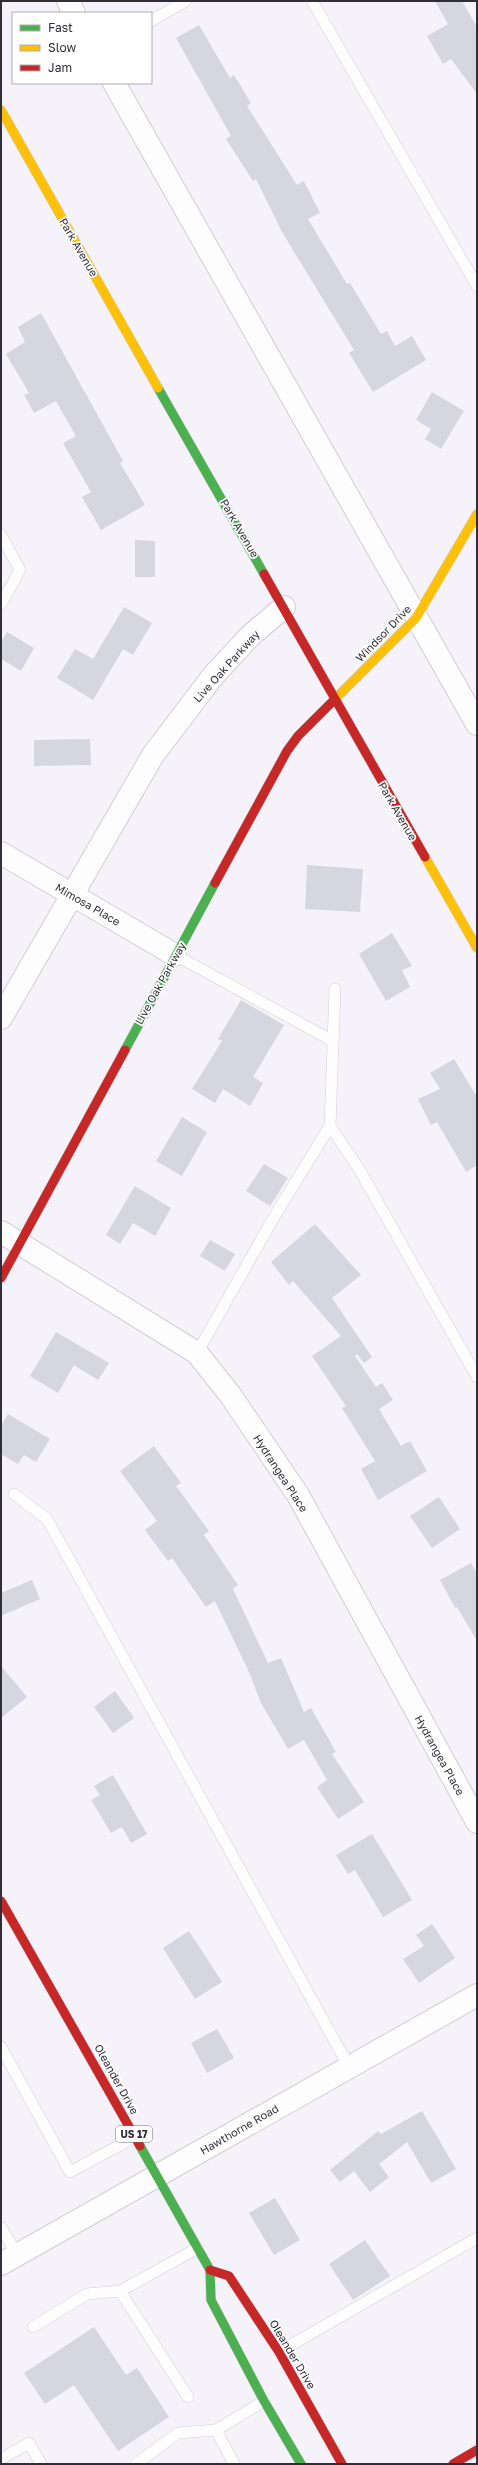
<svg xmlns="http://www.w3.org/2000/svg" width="478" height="2465" viewBox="0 0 478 2465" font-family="'Golos Text',sans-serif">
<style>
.building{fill:#d5d6e0}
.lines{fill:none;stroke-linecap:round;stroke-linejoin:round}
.lane-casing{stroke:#d0cdd5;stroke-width:12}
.street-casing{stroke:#d0cdd5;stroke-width:24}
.fast-casing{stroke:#d0cdd5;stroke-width:10}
.slow-casing{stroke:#d0cdd5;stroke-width:10}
.jam-casing{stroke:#d0cdd5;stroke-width:10}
.lane{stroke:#fefdfe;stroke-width:11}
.street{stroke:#fefdfe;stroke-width:22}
.fast{stroke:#4caf50;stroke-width:9}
.slow{stroke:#ffc107;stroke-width:9}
.jam{stroke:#c62828;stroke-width:9}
.labels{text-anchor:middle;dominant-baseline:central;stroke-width:3.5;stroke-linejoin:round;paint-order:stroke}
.shield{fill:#fff;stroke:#706d74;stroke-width:1}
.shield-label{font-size:10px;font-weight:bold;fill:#322e39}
.street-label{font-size:11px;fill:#322e39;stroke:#fff}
</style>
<rect width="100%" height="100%" fill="#f5f3f9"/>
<g class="building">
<polygon points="435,1 462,1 477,27 477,94 451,59 443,64 427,36 448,24"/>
<polygon points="199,25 230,78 234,75 251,103 247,106 297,185 304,181 320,213 308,219 347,284 350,283 381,334 387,331 395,346 412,336 426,360 373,392 349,353 354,350 282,232 256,179 253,181 226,139 231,136 176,38"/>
<polygon points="41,313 123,461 120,463 145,505 101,530 82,497 91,492 63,443 76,436 56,401 34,413 24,395 29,393 6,354 25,342 18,327"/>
<polygon points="432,392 464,411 441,449 425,439 431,429 416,420"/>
<polygon points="135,540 155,541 155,577 135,577"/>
<polygon points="124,607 152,623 133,655 123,649 93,700 57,678 75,649 93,659"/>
<polygon points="7,632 34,648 21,671 1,659 1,642"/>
<polygon points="90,739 91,765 34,766 34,740"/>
<polygon points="307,865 363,869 360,912 305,909"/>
<polygon points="392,933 412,966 402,970 410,987 386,1001 359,954"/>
<polygon points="241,1000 284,1025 253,1077 263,1083 250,1106 223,1089 215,1103 192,1089 222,1041 218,1039"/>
<polygon points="454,1059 477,1097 477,1165 466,1172 437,1122 431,1125 418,1099 440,1089 430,1073"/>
<polygon points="182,1117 207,1132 182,1176 156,1161"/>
<polygon points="264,1164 288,1178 270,1206 246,1191"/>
<polygon points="135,1186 171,1208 155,1236 133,1223 120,1244 106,1235"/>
<polygon points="315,1224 361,1275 332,1298 372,1357 364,1363 357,1354 355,1356 376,1387 382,1383 393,1400 379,1409 401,1446 410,1441 427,1471 378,1500 361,1469 375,1461 342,1408 346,1406 312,1356 341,1336 293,1281 289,1285 271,1262"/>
<polygon points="210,1240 235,1254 225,1271 200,1256"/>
<polygon points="56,1332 109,1363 98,1380 74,1365 58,1393 30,1376"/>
<polygon points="8,1414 50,1439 36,1462 24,1455 18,1464 1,1454 1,1426"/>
<polygon points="154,1446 181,1483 176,1486 209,1531 204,1535 238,1585 233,1589 268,1663 281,1658 304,1712 311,1708 336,1752 332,1754 364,1802 338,1819 317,1787 327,1780 304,1740 288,1749 261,1703 249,1672 215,1601 206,1607 172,1558 168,1561 145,1530 157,1521 120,1471"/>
<polygon points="439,1497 460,1529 432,1548 410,1516"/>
<polygon points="471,1563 477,1574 477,1641 457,1607 455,1608 440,1580"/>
<polygon points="32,1580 40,1599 1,1616 1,1593"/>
<polygon points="1,1666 27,1697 1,1718"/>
<polygon points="115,1691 134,1718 113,1733 94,1707"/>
<polygon points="113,1775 147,1834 131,1843 122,1827 111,1833 91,1800 100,1795 94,1786"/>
<polygon points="372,1834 412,1900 383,1917 355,1870 348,1874 336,1855"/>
<polygon points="432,1924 455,1958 419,1983 403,1959 424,1946 416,1935"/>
<polygon points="189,1931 222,1982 195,1999 163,1948"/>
<polygon points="217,2029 234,2058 207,2073 191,2043"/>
<polygon points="422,2111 456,2169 431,2183 407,2142 379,2164 389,2177 370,2192 354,2171 340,2182 330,2170 378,2131 381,2134"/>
<polygon points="275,2198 300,2240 274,2255 249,2213"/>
<polygon points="365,2240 390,2276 353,2300 329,2264"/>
<polygon points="94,2327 126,2375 137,2368 169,2417 118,2451 74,2385 45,2404 24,2373"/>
</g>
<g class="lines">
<g class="lane-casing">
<g id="lane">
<polyline points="312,1 477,286"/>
<polyline points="151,21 186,1"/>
<polyline points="1,535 20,570 1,604"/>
<polyline points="175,955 333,1041"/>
<polyline points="335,989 330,1126 359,1169 477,1377"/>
<polyline points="197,1353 274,1217 330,1126"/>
<polyline points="14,1494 47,1519 349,2067"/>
<polyline points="1,2047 70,2172 135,2137"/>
<polyline points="1,2227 17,2255"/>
<polyline points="120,2291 188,2397"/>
<polyline points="33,2327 87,2294 120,2291 198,2248"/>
<polyline points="279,2352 477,2238"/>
<polyline points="216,2430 234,2464"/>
<polyline points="1,2459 29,2443 41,2464"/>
<polyline points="136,2464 178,2433 216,2430 264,2401"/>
</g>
</g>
<g class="street-casing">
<g id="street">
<polyline points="68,1 74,13"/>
<polyline points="114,83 477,724"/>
<polyline points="1,853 175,955"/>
<polyline points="1,1018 153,755 213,676 250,636 284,607"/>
<polyline points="1,1232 197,1353 231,1396 298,1495 477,1822"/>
<polyline points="1,2264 477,1995"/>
</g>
</g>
<g class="fast-casing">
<g id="fast">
<polyline points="158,388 264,574"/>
<polyline points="125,1050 215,883"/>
<polyline points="140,2146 210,2270 211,2300 264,2401 301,2464"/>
</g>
</g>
<g class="slow-casing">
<g id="slow">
<polyline points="1,110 158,388"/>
<polyline points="334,700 416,618 477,514"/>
<polyline points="425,857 477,948"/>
</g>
</g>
<g class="jam-casing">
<g id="jam">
<polyline points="264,574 425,857"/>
<polyline points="215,883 287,751 298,736 334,700"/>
<polyline points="1,1278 125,1050"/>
<polyline points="1,1901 140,2146"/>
<polyline points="210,2270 229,2276 279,2352 342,2464"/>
<polyline points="453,2464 477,2450"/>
</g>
</g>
<use href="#lane" class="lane"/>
<use href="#street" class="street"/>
<use href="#fast" class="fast"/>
<use href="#slow" class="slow"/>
<use href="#jam" class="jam"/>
</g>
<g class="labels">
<rect class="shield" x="116" y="2126" width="36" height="16" rx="3"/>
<g class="shield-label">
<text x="134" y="2134">US 17</text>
</g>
<g class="street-label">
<text transform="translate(79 247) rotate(60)">Park Avenue</text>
<text transform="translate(240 528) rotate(60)">Park Avenue</text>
<text transform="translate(383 633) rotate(-46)">Windsor Drive</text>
<text transform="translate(226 666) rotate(-48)">Live Oak Parkway</text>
<text transform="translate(398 811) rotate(60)">Park Avenue</text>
<text transform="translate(88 904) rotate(30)">Mimosa Place</text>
<text transform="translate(160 983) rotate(-61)">Live Oak Parkway</text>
<text transform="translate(281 1473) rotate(57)">Hydrangea Place</text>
<text transform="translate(440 1755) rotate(61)">Hydrangea Place</text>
<text transform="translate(117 2079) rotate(61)">Oleander Drive</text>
<text transform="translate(239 2129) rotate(-30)">Hawthorne Road</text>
<text transform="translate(293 2354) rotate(59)">Oleander Drive</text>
</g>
</g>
<rect width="478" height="2465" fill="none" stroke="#322e39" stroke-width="4"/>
<rect x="12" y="12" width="140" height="72" fill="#ffffff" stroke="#adabb0"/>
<rect x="20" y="25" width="20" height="6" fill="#4caf50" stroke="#adabb0"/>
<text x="48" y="32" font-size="12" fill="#322e39">Fast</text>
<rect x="20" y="45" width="20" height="6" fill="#ffc107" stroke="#adabb0"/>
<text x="48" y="52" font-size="12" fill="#322e39">Slow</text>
<rect x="20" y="65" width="20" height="6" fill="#c62828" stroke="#adabb0"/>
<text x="48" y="72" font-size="12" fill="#322e39">Jam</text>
</svg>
